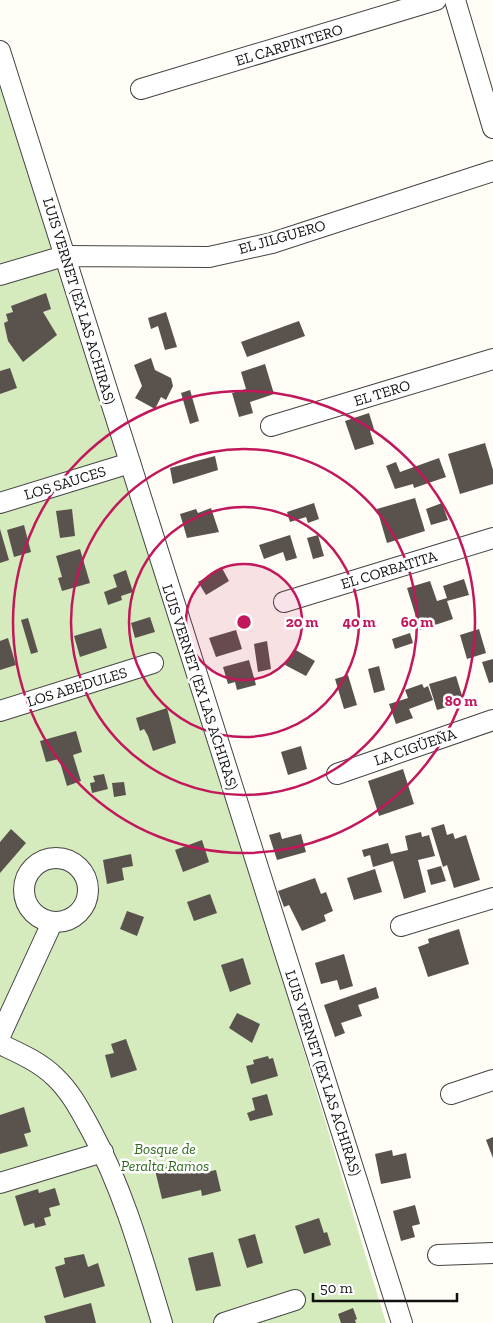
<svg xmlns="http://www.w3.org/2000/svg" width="493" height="1323" viewBox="0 0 493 1323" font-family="'Zilla Slab',serif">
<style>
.green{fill:#d5ebbd}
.building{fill:#5a524d}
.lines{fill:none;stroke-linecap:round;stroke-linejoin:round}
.street-casing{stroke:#444;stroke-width:22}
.street{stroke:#fff;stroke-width:20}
.ring{fill:none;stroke:#c2185b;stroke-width:2.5}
.labels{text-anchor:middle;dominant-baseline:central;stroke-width:5;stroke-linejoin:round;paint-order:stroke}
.street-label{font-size:15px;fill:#111;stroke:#fff}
.park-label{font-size:15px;font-style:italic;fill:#2f6b1f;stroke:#fff}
.centre{fill:#c2185b;stroke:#fff;stroke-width:2.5}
.ring-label{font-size:15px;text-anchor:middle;font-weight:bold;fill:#c2185b;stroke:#fff;stroke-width:5;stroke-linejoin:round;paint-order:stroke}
</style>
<rect width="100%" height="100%" fill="#fffdf5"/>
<polygon class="green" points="0,51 64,256 386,1323 0,1323"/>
<g class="building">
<polygon points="46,293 51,309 43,312 57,335 23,362 8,341 4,323 8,321 6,314 13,312 11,306"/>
<polygon points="166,312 177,347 165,350 158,326 151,329 148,318"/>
<polygon points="299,321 305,336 247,357 241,342"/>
<polygon points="151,358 155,370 171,378 173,386 166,400 161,397 155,409 135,398 142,386 134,365"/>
<polygon points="265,364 274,394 250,402 253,413 239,417 232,393 246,389 241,372"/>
<polygon points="10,368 17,388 0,394 0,371"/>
<polygon points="190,390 199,421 190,424 181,393"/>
<polygon points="369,413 374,429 370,431 374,444 355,450 345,421"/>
<polygon points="485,443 493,470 493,484 460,494 448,454"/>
<polygon points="215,456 218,470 173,484 170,468"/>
<polygon points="439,458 446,477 414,488 413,484 395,489 386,466 396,462 400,472"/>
<polygon points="415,498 425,531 387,543 377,509"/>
<polygon points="314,503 319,519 308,523 306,517 290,522 287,512"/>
<polygon points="442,503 448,520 431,525 426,509"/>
<polygon points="211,508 219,532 187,538 180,514 196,509 198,513"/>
<polygon points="72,509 75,536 60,538 56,511"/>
<polygon points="24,525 31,552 14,557 7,530"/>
<polygon points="0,529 9,560 0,563"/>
<polygon points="290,535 297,558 286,561 283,552 264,559 259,545"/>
<polygon points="318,535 324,556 313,559 307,538"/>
<polygon points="80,549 90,583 62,591 58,578 62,577 56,556"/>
<polygon points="222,568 229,581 206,595 198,582"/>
<polygon points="126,570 133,592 121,596 122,600 108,605 104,592 117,587 113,575"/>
<polygon points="464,579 469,595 447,601 453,619 420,630 407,588 430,581 437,601 447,598 443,586"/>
<polygon points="150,617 155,632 135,638 131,623"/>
<polygon points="28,618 38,652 31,654 21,620"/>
<polygon points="101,628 107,648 80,657 74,636"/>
<polygon points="479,629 486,653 467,659 460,635"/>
<polygon points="236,630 242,649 216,657 209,638"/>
<polygon points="410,633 413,643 395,649 392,639"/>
<polygon points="8,638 16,665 0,670 0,641"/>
<polygon points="267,641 271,669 258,672 254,644"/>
<polygon points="294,649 315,661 306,676 285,665"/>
<polygon points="493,659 493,682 489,683 482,662"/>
<polygon points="249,660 256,685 237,690 235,682 228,684 223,667"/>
<polygon points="379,666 385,690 374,693 368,669"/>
<polygon points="348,675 357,705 344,709 335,679"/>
<polygon points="456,676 464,702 437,710 429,684"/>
<polygon points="422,684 424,688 428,686 433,700 409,709 413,718 396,724 389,704 408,698 405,690"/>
<polygon points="167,708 176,743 153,751 148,736 144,729 140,731 136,718"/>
<polygon points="76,731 82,752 73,755 81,781 67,786 59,759 46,762 40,741"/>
<polygon points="301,746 307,769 288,775 281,752"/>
<polygon points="403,769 414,804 379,816 368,781"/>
<polygon points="104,774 108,789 92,793 90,783 95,782 93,776"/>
<polygon points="124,782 126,795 114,797 112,783"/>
<polygon points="444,824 447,835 453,833 455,839 466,835 480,880 454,888 447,865 443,867 431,828"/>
<polygon points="11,829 26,843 0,873 0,842"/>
<polygon points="280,832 282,839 301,834 306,852 277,860 269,835"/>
<polygon points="421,832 422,837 429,835 435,856 418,860 426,892 404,899 393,861 373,867 370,855 364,857 362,850 388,843 391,854 408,850 405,836"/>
<polygon points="202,840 209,862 183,872 175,850"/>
<polygon points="131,854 133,866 122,868 124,880 107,884 103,860"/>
<polygon points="441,866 446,881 431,885 427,870"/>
<polygon points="375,869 382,892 354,900 347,878"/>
<polygon points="315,878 321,894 326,892 333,911 324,915 326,921 302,931 289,905 284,907 278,891"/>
<polygon points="210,894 217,913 194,921 187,902"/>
<polygon points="127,911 144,917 137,936 120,929"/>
<polygon points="459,929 469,964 428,977 418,947 429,943 428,939"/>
<polygon points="344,954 353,986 340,990 337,980 321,984 315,963"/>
<polygon points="243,958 251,984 230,992 221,965"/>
<polygon points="376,987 379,998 358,1005 362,1016 341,1023 345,1033 335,1037 324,1005"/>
<polygon points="237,1013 260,1024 252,1043 229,1028"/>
<polygon points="126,1039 137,1070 111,1078 105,1055 114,1053 111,1044"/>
<polygon points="268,1056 269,1059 273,1058 278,1076 251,1084 246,1066 254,1064 253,1060"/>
<polygon points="267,1094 273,1115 250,1121 247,1113 255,1110 252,1098"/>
<polygon points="24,1107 31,1132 24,1134 28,1146 0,1154 0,1115"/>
<polygon points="493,1137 493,1158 486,1140"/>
<polygon points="392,1150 393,1156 406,1153 411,1178 381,1184 375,1154"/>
<polygon points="191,1161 193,1167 200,1165 202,1173 216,1170 221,1191 202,1196 201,1190 162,1199 155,1170"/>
<polygon points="55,1188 60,1205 49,1208 51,1216 44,1218 46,1225 35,1228 34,1223 24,1226 15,1196 38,1189 39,1193"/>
<polygon points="415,1205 420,1224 412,1226 415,1237 401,1241 393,1211"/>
<polygon points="319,1218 324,1233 327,1232 331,1245 304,1254 295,1226"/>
<polygon points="255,1234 263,1263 247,1268 238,1239"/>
<polygon points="213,1252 221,1286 196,1291 188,1258"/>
<polygon points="84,1254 88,1267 98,1263 105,1286 64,1298 55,1267 65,1264 64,1258"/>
<polygon points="91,1303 96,1323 46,1323 44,1316"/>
<polygon points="353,1308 357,1319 355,1320 356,1323 341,1323 338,1314"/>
</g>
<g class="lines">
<g class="street-casing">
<g id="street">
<polyline points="455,0 493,128"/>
<polyline points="0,51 402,1323"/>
<polyline points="141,89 436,0"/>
<polyline points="0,275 64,256 209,257 272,243 493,171"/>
<polyline points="271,426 493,359"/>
<polyline points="0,503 130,463"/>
<polyline points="284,602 493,538"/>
<polyline points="0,711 153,663"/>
<polyline points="337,774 493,720"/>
<circle cx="56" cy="890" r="32"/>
<polyline points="401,926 493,898"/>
<polyline points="0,1036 52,923"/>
<path d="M0 1044C19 1053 40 1062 55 1077 71 1092 81 1112 91 1130 124 1191 142 1257 162 1323"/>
<polyline points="451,1094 493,1080"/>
<polyline points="0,1183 103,1152"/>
<polyline points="438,1255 493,1253"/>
<polyline points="224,1323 295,1300"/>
</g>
</g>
<use href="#street" class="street"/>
</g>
<circle cx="244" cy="622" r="58" fill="#c2185b" fill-opacity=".12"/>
<g class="ring">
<circle cx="244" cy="622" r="58"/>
<circle cx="244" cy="622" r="115"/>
<circle cx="244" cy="622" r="173"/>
<circle cx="244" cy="622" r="231"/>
</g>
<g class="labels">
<g class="street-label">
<text transform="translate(289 45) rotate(-17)">EL CARPINTERO</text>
<text transform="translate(282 237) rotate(-16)">EL JILGUERO</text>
<text transform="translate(79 301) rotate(73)">LUIS VERNET (EX LAS ACHIRAS)</text>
<text transform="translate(382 393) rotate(-17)">EL TERO</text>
<text transform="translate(65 483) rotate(-17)">LOS SAUCES</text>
<text transform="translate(389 570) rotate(-17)">EL CORBATITA</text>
<text transform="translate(77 687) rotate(-17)">LOS ABEDULES</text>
<text transform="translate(200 687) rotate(72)">LUIS VERNET (EX LAS ACHIRAS)</text>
<text transform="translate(415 747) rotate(-19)">LA CIGÜEÑA</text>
<text transform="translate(323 1073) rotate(72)">LUIS VERNET (EX LAS ACHIRAS)</text>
</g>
<g class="park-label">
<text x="165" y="1149">Bosque de<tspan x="165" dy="17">Peralta Ramos</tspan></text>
</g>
</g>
<circle cx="244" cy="622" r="8" class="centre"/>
<g class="ring-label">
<text x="302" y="627">20 m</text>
<text x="359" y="627">40 m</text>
<text x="417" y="627">60 m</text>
<text x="461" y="706">80 m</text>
</g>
<path d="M313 1293v8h144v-8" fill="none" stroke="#111111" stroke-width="2.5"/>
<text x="320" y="1293" font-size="15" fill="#111111" stroke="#ffffff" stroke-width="4" paint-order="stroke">50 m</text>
</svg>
